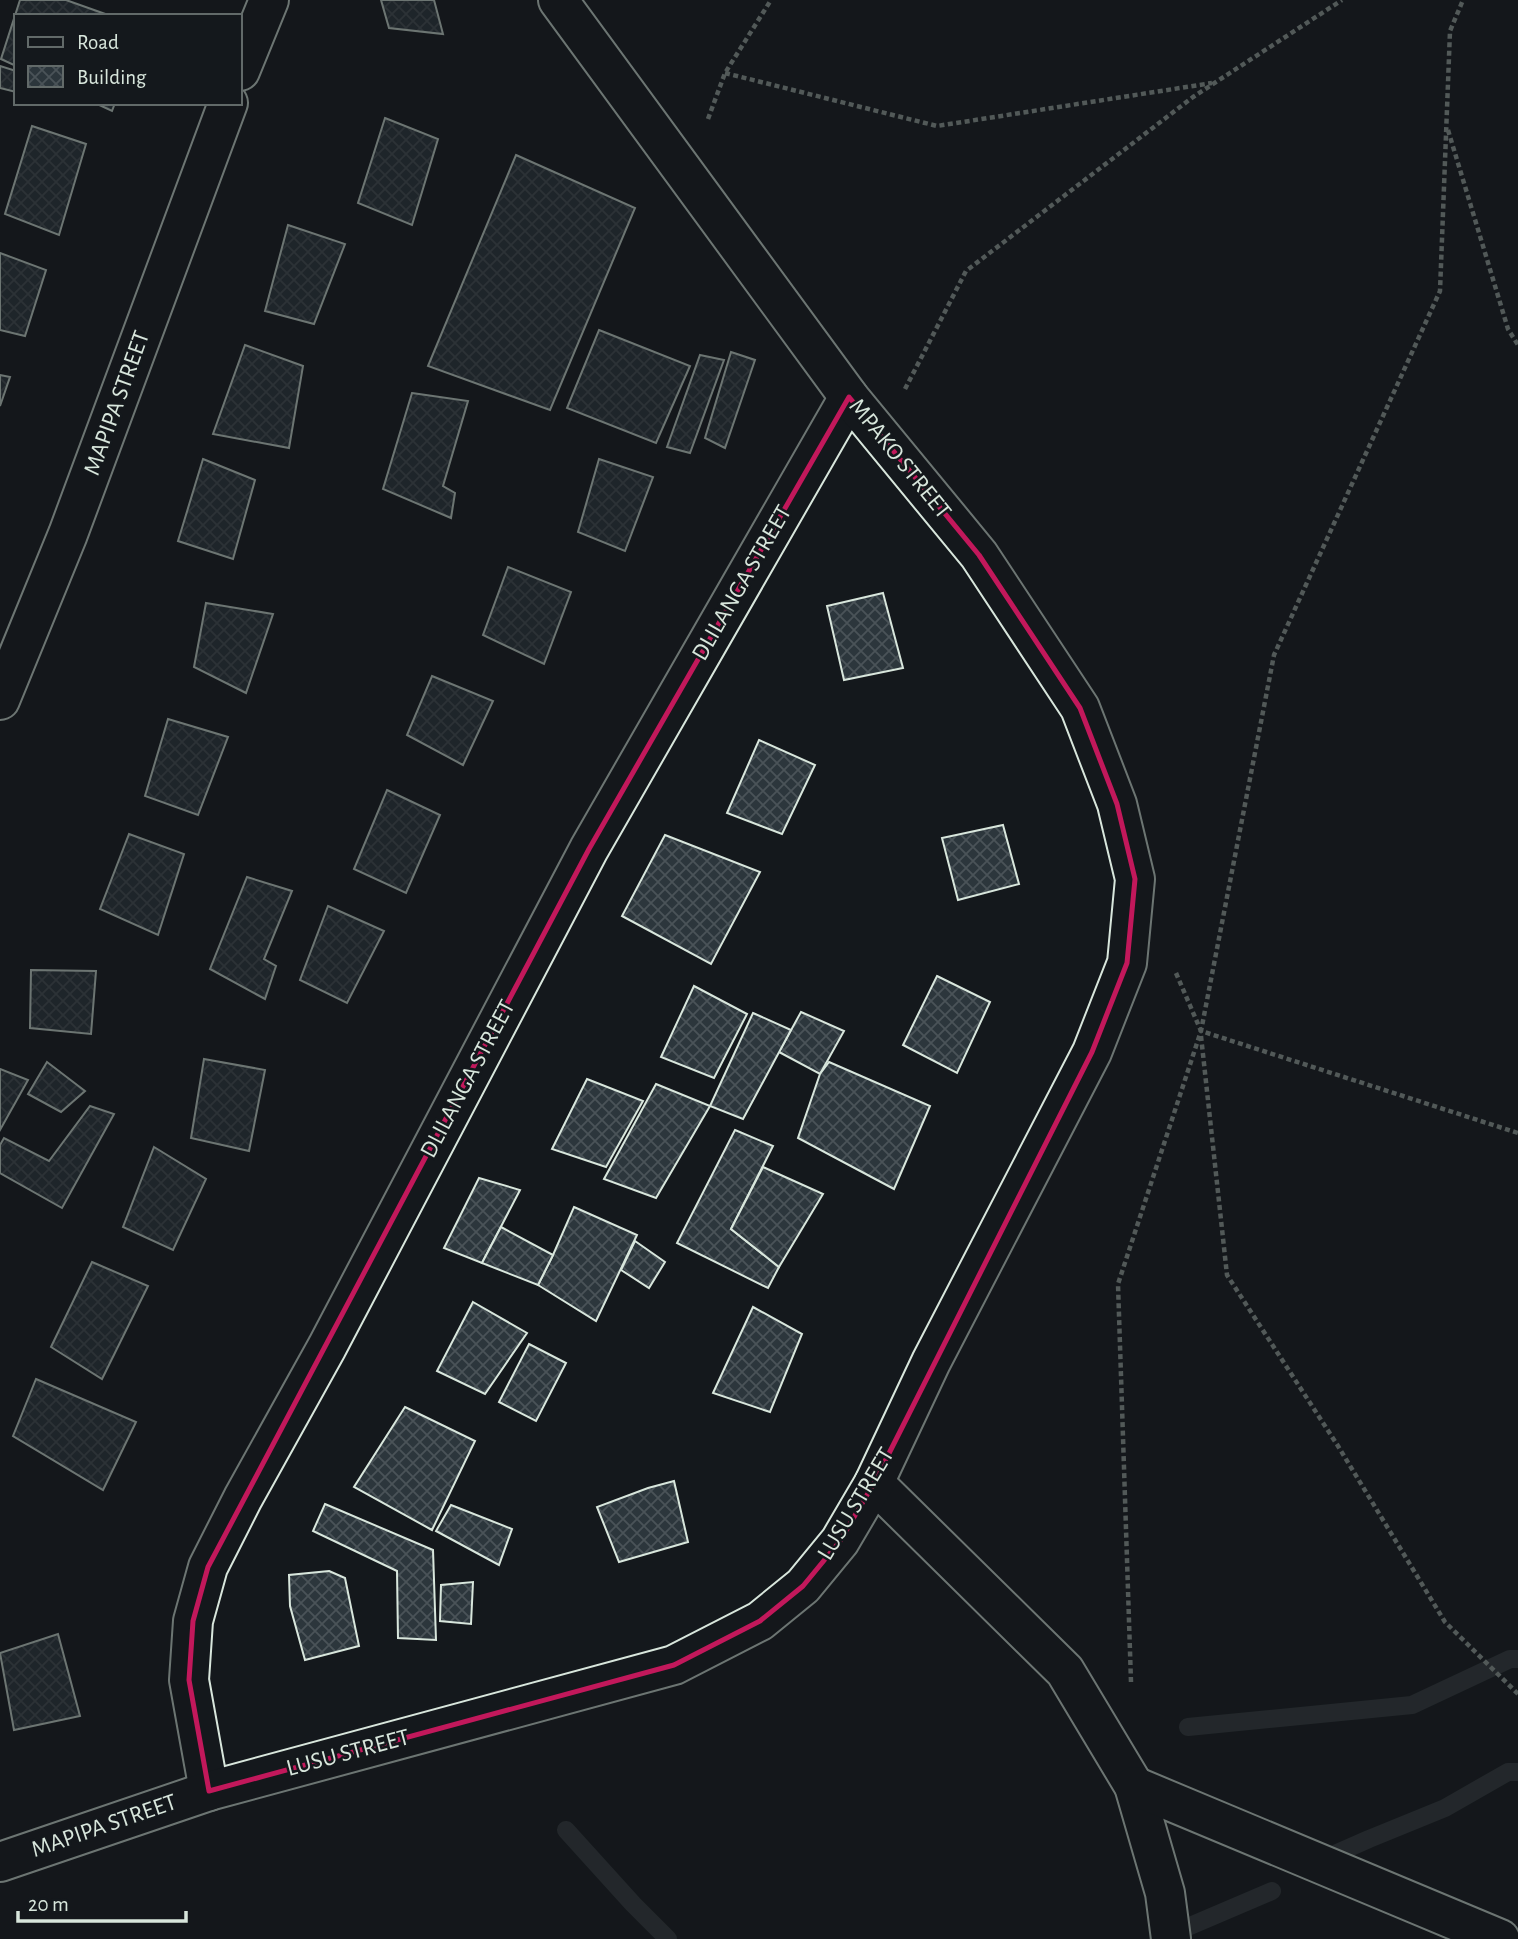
<svg xmlns="http://www.w3.org/2000/svg" width="1518" height="1939" viewBox="0 0 1518 1939" font-family="'Alegreya Sans',sans-serif">
<style>
.lines{fill:none;stroke-linecap:round;stroke-linejoin:round}
.stream{stroke:#363b3e;stroke-width:18}
.building{fill:url(#building-cross-hatch);stroke:#d8e6dc;stroke-width:2}
.minor-casing{stroke:#d8e6dc;stroke-width:42}
.path{stroke:#9da8a2;stroke-width:4.5;stroke-dasharray:5 3.5;stroke-linecap:butt}
.minor{stroke:#14181c;stroke-width:38}
.marked{fill:none;stroke:#c2185b;stroke-width:5;stroke-linejoin:round}
.labels{text-anchor:middle;dominant-baseline:central;stroke-width:5;stroke-linejoin:round;paint-order:stroke}
.street-label{font-size:24px;fill:#d8e6dc;stroke:#14181c}
</style>
<defs>
<pattern id="building-cross-hatch" width="8" height="8" patternUnits="userSpaceOnUse" patternTransform="scale(1.75)"><rect width="8" height="8" fill="#2c363c"/><path d="M0 0l8 8M0 8l8-8" fill="none" stroke="#4a5358"/></pattern>
</defs>
<rect width="100%" height="100%" fill="#14181c"/>
<g class="lines">
<g class="stream">
<polyline points="1188,1727 1412,1705 1510,1659 1518,1659"/>
<polyline points="566,1830 633,1904 668,1939"/>
<polyline points="1319,1861 1369,1839 1445,1808 1508,1772 1518,1772"/>
<polyline points="1183,1929 1272,1891"/>
</g>
</g>
<g class="building">
<polygon points="20,0 66,0 111,16 16,16 16,66 1,59"/>
<polygon points="381,0 434,0 443,34 389,28"/>
<polygon points="0,66 16,71 16,92 0,88"/>
<polygon points="95,103 115,103 112,111"/>
<polygon points="385,118 438,139 412,225 358,203"/>
<polygon points="32,126 86,144 59,235 5,214"/>
<polygon points="516,155 635,208 550,410 428,366"/>
<polygon points="288,225 345,244 314,324 265,311"/>
<polygon points="0,253 46,270 25,336 0,330"/>
<polygon points="599,330 690,366 656,443 567,408"/>
<polygon points="245,345 303,366 289,448 213,434"/>
<polygon points="731,352 755,360 725,448 705,438"/>
<polygon points="700,355 724,360 690,453 667,447"/>
<polygon points="0,375 10,377 0,406"/>
<polygon points="412,393 468,401 443,486 455,493 451,518 383,489"/>
<polygon points="203,459 255,480 233,559 178,541"/>
<polygon points="599,459 653,477 625,551 578,532"/>
<polygon points="508,567 571,592 544,664 483,635"/>
<polygon points="883,593 903,668 844,680 827,606"/>
<polygon points="206,603 273,614 246,693 194,667"/>
<polygon points="432,676 493,701 463,765 407,735"/>
<polygon points="168,719 228,737 198,815 145,796"/>
<polygon points="759,740 815,765 782,834 727,813"/>
<polygon points="387,790 440,815 406,893 354,869"/>
<polygon points="1003,825 1019,884 958,900 942,838"/>
<polygon points="129,834 184,854 158,935 100,909"/>
<polygon points="665,835 760,872 711,964 622,916"/>
<polygon points="247,877 292,891 264,959 276,966 265,999 210,969"/>
<polygon points="328,906 384,931 347,1003 300,980"/>
<polygon points="31,970 96,971 91,1034 30,1028"/>
<polygon points="937,976 990,1002 957,1073 903,1045"/>
<polygon points="694,986 747,1014 714,1078 661,1057"/>
<polygon points="801,1012 844,1031 820,1074 779,1052"/>
<polygon points="753,1013 791,1030 743,1119 710,1106"/>
<polygon points="204,1059 265,1070 249,1151 191,1138"/>
<polygon points="47,1062 85,1091 61,1112 28,1094"/>
<polygon points="829,1062 930,1106 894,1189 798,1138 820,1074"/>
<polygon points="0,1069 28,1080 0,1130"/>
<polygon points="587,1079 643,1101 606,1167 552,1149"/>
<polygon points="656,1084 710,1106 656,1198 604,1179"/>
<polygon points="90,1106 114,1114 62,1208 0,1173 0,1145 4,1138 49,1161"/>
<polygon points="735,1130 773,1146 731,1229 779,1267 768,1288 677,1243"/>
<polygon points="154,1147 206,1179 173,1250 123,1227"/>
<polygon points="763,1167 823,1194 779,1267 731,1229"/>
<polygon points="479,1178 520,1190 482,1263 444,1248"/>
<polygon points="574,1207 637,1235 596,1321 538,1285 553,1255"/>
<polygon points="501,1227 553,1255 538,1285 482,1263"/>
<polygon points="635,1241 665,1262 649,1288 621,1270"/>
<polygon points="92,1262 148,1286 102,1379 51,1347"/>
<polygon points="473,1302 527,1333 485,1394 437,1371"/>
<polygon points="753,1307 802,1334 770,1412 713,1393"/>
<polygon points="529,1344 566,1363 536,1421 499,1402"/>
<polygon points="36,1379 136,1422 103,1490 13,1436"/>
<polygon points="405,1407 475,1441 432,1530 354,1487"/>
<polygon points="674,1481 688,1542 619,1562 597,1507 648,1488"/>
<polygon points="325,1504 433,1550 436,1640 398,1638 397,1571 313,1531"/>
<polygon points="451,1505 512,1529 499,1565 436,1531"/>
<polygon points="329,1571 345,1578 359,1646 305,1660 290,1606 289,1575"/>
<polygon points="473,1582 471,1624 440,1621 441,1585"/>
<polygon points="58,1634 80,1716 14,1730 0,1653"/>
</g>
<g class="lines">
<g class="minor-casing">
<g id="minor">
<polyline points="240,71 269,0"/>
<polyline points="0,700 68,534 228,103"/>
<polyline points="874,1483 1065,1671 1134,1786 1165,1893 1171,1939"/>
<polyline points="1134,1786 1500,1939"/>
<polyline points="209,1791 189,1680 193,1621 208,1567 243,1498 327,1347 589,849 849,397"/>
<polyline points="0,1862 209,1791 674,1665 760,1621 803,1586 840,1541 874,1483 931,1362 1092,1052 1127,963 1135,879 1117,804 1080,708 979,555 849,397 558,0"/>
</g>
</g>
<g class="path">
<polyline points="725,73 937,126 1212,83"/>
<polyline points="708,119 725,73 771,0"/>
<polyline points="1448,130 1508,329 1518,345"/>
<polyline points="905,389 966,271 1193,97 1342,0"/>
<polyline points="1176,973 1201,1031 1518,1133"/>
<polyline points="1201,1036 1227,1275 1338,1446 1445,1622 1518,1694"/>
<polyline points="1131,1682 1118,1284 1201,1031 1274,655 1440,291 1450,31 1463,0"/>
</g>
<use href="#minor" class="minor"/>
</g>
<path d="M0 0H1518V1939H0ZM849 397 979 555 1080 708 1117 804 1135 879 1127 963 1092 1052 874 1483 840 1541 803 1586 760 1621 674 1665 209 1791 189 1680 193 1621 208 1567 589 849Z" fill="#14181c" fill-opacity=".55" fill-rule="evenodd"/>
<path class="marked" d="M849 397 979 555 1080 708 1117 804 1135 879 1127 963 1092 1052 874 1483 840 1541 803 1586 760 1621 674 1665 209 1791 189 1680 193 1621 208 1567 589 849Z"/>
<g class="labels">
<g class="street-label">
<text transform="translate(117 403) rotate(-70)">MAPIPA STREET</text>
<text transform="translate(900 459) rotate(51)">MPAKO STREET</text>
<text transform="translate(742 583) rotate(-60)">DLILANGA STREET</text>
<text transform="translate(468 1079) rotate(-62)">DLILANGA STREET</text>
<text transform="translate(856 1504) rotate(-59)">LUSU STREET</text>
<text transform="translate(348 1753) rotate(-15)">LUSU STREET</text>
<text transform="translate(104 1826) rotate(-19)">MAPIPA STREET</text>
</g>
</g>
<rect x="14" y="14" width="228" height="91" fill="#14181c" stroke="#626a69" stroke-width="2"/>
<rect x="28" y="37" width="35" height="10" fill="#14181c" stroke="#626a69" stroke-width="2"/>
<text x="77" y="49" font-size="21" fill="#d8e6dc">Road</text>
<rect x="28" y="66" width="35" height="21" fill="url(#building-cross-hatch)" stroke="#626a69" stroke-width="2"/>
<text x="77" y="84" font-size="21" fill="#d8e6dc">Building</text>
<path d="M18 1911v10h168v-10" fill="none" stroke="#d8e6dc" stroke-width="3.5"/>
<text x="28" y="1911" font-size="21" fill="#d8e6dc" stroke="#14181c" stroke-width="5" paint-order="stroke">20 m</text>
</svg>
